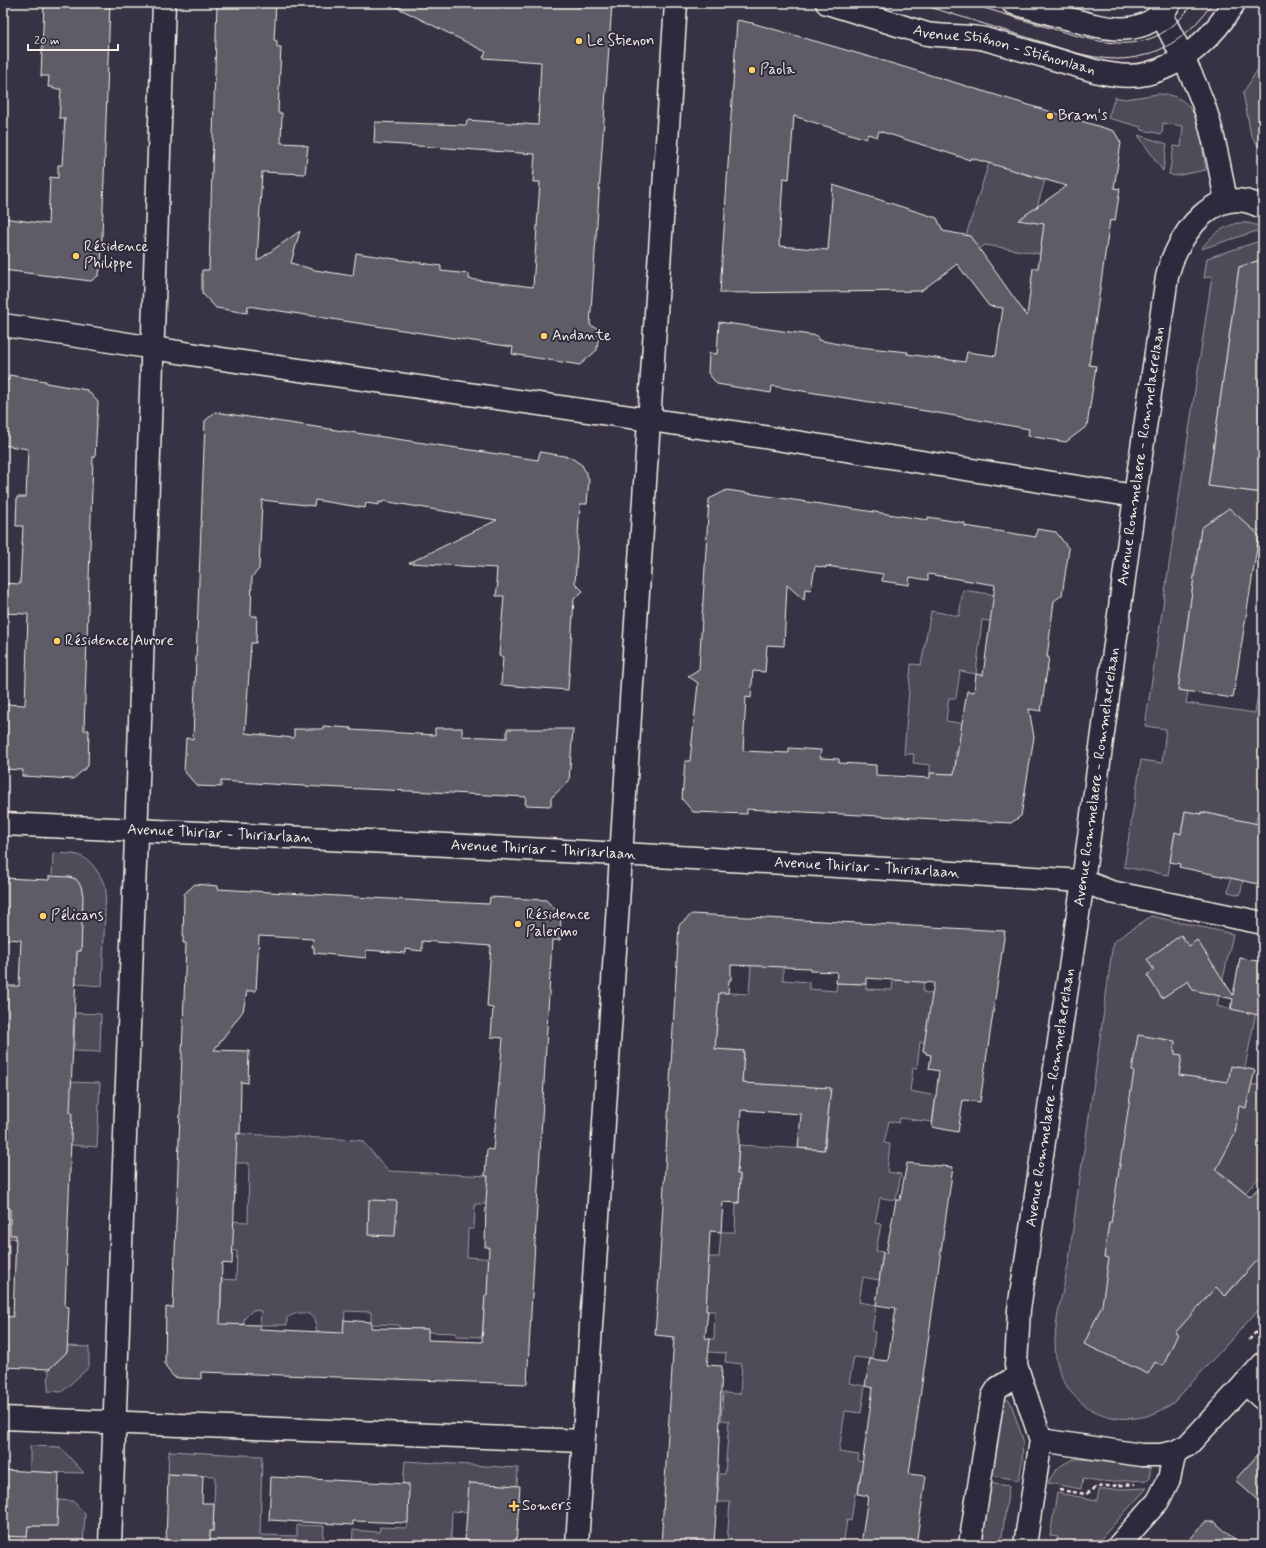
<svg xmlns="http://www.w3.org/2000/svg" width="1266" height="1548" viewBox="0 0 1266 1548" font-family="Mynerve,sans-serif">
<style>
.green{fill:#504b59;stroke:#a29ea0}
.building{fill:#5f5c67;stroke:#f4f1e8;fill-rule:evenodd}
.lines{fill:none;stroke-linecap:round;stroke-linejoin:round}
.minor-casing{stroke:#f4f1e8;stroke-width:25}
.path{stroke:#f4f1e8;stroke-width:2.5;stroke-dasharray:4 3;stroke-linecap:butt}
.minor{stroke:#2f2a3d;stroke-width:22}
.tram{stroke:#f4f1e8;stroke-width:1}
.poi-dot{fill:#ffd166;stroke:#2f2a3d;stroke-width:1.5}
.labels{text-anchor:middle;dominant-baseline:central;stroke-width:4;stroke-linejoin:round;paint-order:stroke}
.poi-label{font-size:15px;fill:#f4f1e8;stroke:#2f2a3d;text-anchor:start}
.street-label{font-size:15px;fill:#f4f1e8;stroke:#2f2a3d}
</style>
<rect width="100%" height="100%" fill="#373244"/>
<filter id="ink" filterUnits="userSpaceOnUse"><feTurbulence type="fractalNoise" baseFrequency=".025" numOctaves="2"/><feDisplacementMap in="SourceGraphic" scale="8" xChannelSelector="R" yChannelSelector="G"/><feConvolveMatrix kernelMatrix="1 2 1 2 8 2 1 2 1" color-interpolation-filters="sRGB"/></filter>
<g filter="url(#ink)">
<g class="green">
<polygon points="1263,61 1263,151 1257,144 1251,135 1243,93"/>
<path d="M1158 94C1202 94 1200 137 1206 170L1175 176 1169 174 1174 146 1181 147 1183 126 1163 123 1162 134 1142 130 1141 127 1108 118 1115 97 1125 99Z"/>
<polygon points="1138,135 1167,144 1163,171"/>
<polygon points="991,156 1018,166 1017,172 1045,180 1037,207 1052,225 1042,237 1040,254 985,245 957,264"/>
<path d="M1237 223H1248L1263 227V229L1201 249C1212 235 1219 229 1237 223Z"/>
<polygon points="1263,240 1263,259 1239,267 1208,485 1262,493 1263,487 1263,531 1208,524 1194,578 1178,689 1188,691 1186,703 1255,713 1263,662 1263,788 1240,895 1228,892 1231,875 1222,816 1201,812 1201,814 1185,812 1181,834 1175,833 1168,875 1124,867 1141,760 1162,763 1166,729 1145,726 1212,276 1204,278 1207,258"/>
<polygon points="963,590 1016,598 1005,623 982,620 976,674 960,671 956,698 949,698 946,721 966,724 961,750 956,748 955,774 930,773 930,765 913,763 914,754 904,754 911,664 921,665 931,611 959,616"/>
<path d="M53 853C60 854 71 853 78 855 93 860 100 875 106 888L102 986 76 984 77 951H81L82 891C78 875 66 878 52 877Z"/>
<path d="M1151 916 1233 934 1217 1006 1230 1009 1231 1003 1252 1007 1256 1012 1242 1083 1263 1086V1173L1245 1193 1217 1169 1207 1191 1216 1287 1226 1296 1263 1253V1305L1173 1403C1130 1435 1069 1416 1057 1362 1050 1332 1064 1290 1069 1260 1072 1239 1074 1218 1077 1197 1090 1112 1102 1027 1113 942Z"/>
<polygon points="751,965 783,966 783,980 809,982 809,989 836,991 837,983 866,984 866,989 892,990 894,968 924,977 923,992 932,994 928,1043 920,1042 917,1068 913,1068 910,1091 936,1096 932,1122 900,1118 899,1123 889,1121 884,1143 890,1144 887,1172 901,1174 896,1200 880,1198 875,1223 881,1224 876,1251 883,1252 879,1280 863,1277 859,1302 876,1305 872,1331 875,1332 872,1359 854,1357 849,1383 865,1386 861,1413 845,1411 839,1452 859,1455 858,1461 864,1462 860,1478 858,1494 855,1494 851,1521 847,1520 843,1545 706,1545 706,1542 727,1543 730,1502 717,1502 719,1474 725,1474 729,1421 721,1420 723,1393 740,1394 742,1364 725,1362 726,1353 708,1352 710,1339 714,1339 715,1311 705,1311 709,1257 719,1257 721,1232 735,1232 736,1203 739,1203 740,1175 737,1174 739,1145 825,1150 830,1097 822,1088 742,1083 744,1051 715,1049 717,1020 714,992 749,994"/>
<polygon points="75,1013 101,1014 100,1052 74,1051"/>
<polygon points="3,1080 100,1083 97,1147 71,1145 3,1111"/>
<path d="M227 1133 356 1140 362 1141 389 1171 488 1176 492 1204H475L474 1229H468L467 1257 497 1259 487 1296H485L482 1337 456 1336V1333L428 1332V1329L399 1328V1325L371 1324V1312L345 1311 343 1340 316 1339C316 1333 317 1326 315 1322 311 1309 295 1312 287 1318V1325H260L261 1311 253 1310 244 1319V1324L206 1327 221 1306 222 1279 236 1280 237 1251 225 1250 226 1221 248 1222 249 1163H226Z"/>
<polygon points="3,1207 10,1208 24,1235 24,1239 9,1238 9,1269 3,1269"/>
<polygon points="68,1346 89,1347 89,1367 62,1392 48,1391 49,1369 67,1352"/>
<polygon points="1007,1399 1011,1403 1023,1440 1022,1462 1019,1480 990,1475 1003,1400"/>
<polygon points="30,1446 60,1447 84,1473 30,1472"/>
<polygon points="169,1451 262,1456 260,1535 297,1536 297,1525 324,1526 323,1545 210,1545 210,1531 213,1531 215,1476 168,1474"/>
<path d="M1074 1459H1083L1150 1468V1477L1147 1480 1099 1482 1083 1479 1081 1489 1048 1483C1054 1470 1061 1464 1074 1459Z"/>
<polygon points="405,1461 518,1468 517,1486 469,1483 468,1512 452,1511 451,1539 468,1540 468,1545 352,1545 353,1530 379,1532 380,1527 407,1528 409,1484 403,1484"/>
<polygon points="988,1483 1009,1486 1001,1544 994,1543 993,1545 979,1545"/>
<polygon points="1147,1488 1095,1545 1057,1545 1058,1537 1050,1536 1057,1493 1097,1500 1099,1490"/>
<polygon points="58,1500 73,1501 85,1514 83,1545 3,1545 3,1536 27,1537 28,1526 56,1526"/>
</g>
<g class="building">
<polygon points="44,3 110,3 101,267 98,276 91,281 3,270 3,218 48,224 50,177 58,178 58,165 62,165 65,118 59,118 61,89 53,89 53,87 48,87 49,76 41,76"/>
<polygon points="217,3 276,3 274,40 277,41 277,47 281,47 278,113 282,113 281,143 303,144 303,145 308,146 305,174 262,172 257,261 300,231 291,263 315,270 353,276 356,253 441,266 441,271 469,274 469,279 533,287 540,182 533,182 535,154 374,143 375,122 466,125 467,120 538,125 541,62 483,58 486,52 388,3 612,3 590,325 599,329 597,350 580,365 512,354 513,347 460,339 248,306 247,313 216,308 202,293 202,270 209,270"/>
<path d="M737 20 752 23 884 61 1114 131 1121 143 1114 188 1120 189 1115 221 1110 220 1089 365 1096 366 1087 426 1066 442 1028 436 1029 429 944 414 772 386 771 393 717 384 708 373 709 353 717 354 719 322 818 336V340L849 346 908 352 907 354 965 362 967 352 996 356 1003 308 989 306 957 264 921 291 720 293ZM794 116 866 139 868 134 877 137 879 131 970 160 971 158 1067 186 1018 220 1044 224 1038 268H1033L1027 316 970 236 943 231 937 218 833 185 828 250 779 246 783 178 789 179Z"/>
<polygon points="1263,259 1263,493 1208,486 1239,267"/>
<polygon points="9,375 46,381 46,383 87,390 98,402 95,457 93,457 84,730 89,730 88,766 73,779 22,776 23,770 3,769 3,704 25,705 28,614 3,613 3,583 20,584 23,526 16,526 17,497 26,497 28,449 3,445 3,379 9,380"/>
<polygon points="215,412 538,460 540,452 570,457 582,465 589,479 587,504 580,504 575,583 583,591 574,599 568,690 501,685 503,657 499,656 504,596 496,596 498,582 496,582 497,568 409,563 497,520 383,501 382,503 379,502 379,505 366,503 365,508 315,500 314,506 262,500 259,569 252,577 251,616 257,616 256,643 251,643 245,733 294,738 294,729 323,729 323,726 351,728 351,730 435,735 435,728 462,728 462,736 507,738 507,729 573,729 569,781 551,798 551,806 525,805 526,797 432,792 320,787 221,781 221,787 197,786 184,771 186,738 193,739 205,421"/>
<path d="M727 490 928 520V517L965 523V526L1036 537 1037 529 1056 532 1069 549 1062 595 1054 601 1047 657H1049L1041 711 1029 709 1034 737 1021 816 1011 823 747 809V814L693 812 682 799 685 761H690L698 683 688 676 699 669 709 499ZM815 566 826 568V566L883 574 882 581 909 585 910 577 928 580V574L995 585 983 675 976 674 974 692 967 691 954 774 930 773V778L876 775V765L839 763V759L820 758 821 750 789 748V753L743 751 746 697 751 698 753 671 765 672 767 645 784 646 787 585 804 600 805 589 811 590Z"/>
<polygon points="1229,508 1259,535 1233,698 1178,690 1201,528"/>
<polygon points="1185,811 1201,814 1201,812 1263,825 1263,885 1179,867 1180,864 1170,862 1175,832 1181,834"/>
<polygon points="49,876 69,877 76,879 81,886 83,896 81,951 77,951 70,1113 72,1113 65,1306 69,1307 67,1352 49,1369 3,1367 3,1316 13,1317 16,1235 10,1235 10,1208 3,1207 3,986 19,986 21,940 4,939 3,878 49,880"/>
<path d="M195 884 218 886V889L424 901 489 904 490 897 546 900 561 915 560 940H552L527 1384 201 1372V1379L180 1378 174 1377 167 1369 165 1364 166 1307 173 1308 186 943H183L184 894ZM259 936 313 939 312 947H314V953L366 958V950L405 953V949L422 951V941L491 946 487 1007 493 1008 491 1037 503 1038 493 1150 487 1149 485 1176H488L486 1201 485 1247H489L487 1296 485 1295 482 1342 428 1340V1329L371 1328V1322L344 1320 343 1333 260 1329V1325L220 1324 222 1263 232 1264 237 1133 240 1134 241 1082 248 1083 249 1051 214 1050 243 1011 247 991H256Z"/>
<polygon points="692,914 1005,931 980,1102 963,1100 958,1132 932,1127 939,1071 929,1069 931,1055 926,1054 926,1052 923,1051 934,983 866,978 866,984 836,983 837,972 810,971 810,968 731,965 731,980 729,980 728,993 719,993 715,1049 744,1051 742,1083 831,1088 824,1150 798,1148 801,1114 741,1110 737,1174 740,1174 739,1203 723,1202 721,1232 710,1231 706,1311 708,1311 705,1338 710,1339 707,1365 722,1366 717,1487 718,1487 714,1542 691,1541 690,1545 661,1545 674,1337 655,1335 657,1308 679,925"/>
<polygon points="1181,935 1189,946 1197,940 1233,995 1240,958 1263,962 1263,1016 1231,1009 1233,999 1193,990 1188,981 1162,998 1147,975 1154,970 1147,959"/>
<polygon points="1138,1035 1175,1041 1174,1051 1175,1051 1175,1054 1182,1055 1179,1075 1228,1082 1231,1066 1255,1070 1246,1108 1239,1106 1235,1134 1216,1170 1250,1197 1263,1183 1263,1254 1225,1296 1216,1287 1175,1333 1178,1334 1163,1366 1155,1362 1148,1374 1084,1344 1102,1305 1109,1258 1104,1257 1109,1223 1111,1223 1134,1071 1132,1070"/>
<polygon points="907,1163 953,1167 909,1474 926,1476 916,1545 861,1545 868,1496 858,1494 873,1388 865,1386 870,1359 888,1361 896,1308 876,1305 883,1252 886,1253 896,1200 900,1200"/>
<polygon points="369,1200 397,1201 395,1236 368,1235"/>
<polygon points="1263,1449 1263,1505 1235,1480"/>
<polygon points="3,1470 59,1473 57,1526 28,1526 27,1537 3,1536"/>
<polygon points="168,1474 203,1476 202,1503 214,1503 213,1531 210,1531 210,1545 166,1545"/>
<polygon points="271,1477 409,1484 408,1523 353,1521 353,1525 269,1520"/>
<polygon points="469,1483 520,1486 516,1545 480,1545 480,1541 465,1540"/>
<polygon points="1205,1522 1215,1522 1240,1545 1185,1545"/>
</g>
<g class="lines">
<g class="minor-casing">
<g id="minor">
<path id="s1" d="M827 3 927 34C946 37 966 35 985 39L1095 71C1111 75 1129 78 1146 74 1184 65 1215 35 1234 3"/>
<path d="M1013 3C1031 8 1049 13 1066 18 1103 28 1144 41 1170 3"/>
<path d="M1161 14C1176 45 1194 76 1205 109 1215 138 1220 170 1226 201"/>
<polyline points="3,325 91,338 222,359 707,428 1135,496"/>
<path id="s2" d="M3 824C363 840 723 858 1083 881L1111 892 1263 923"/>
<polyline points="1245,1383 1263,1399"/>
<polyline points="3,1418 583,1441"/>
<polyline points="1041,1440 1141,1455 1160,1455 1175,1452 1188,1445 1263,1364"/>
<polyline points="110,1545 138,782 164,3"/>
<path d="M577 1545C608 1031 644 517 676 3"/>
<polyline points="970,1545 993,1396 998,1388 1019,1375"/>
<path id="s3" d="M1025 1545 1041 1440 1016 1365 1019 1309 1083 881 1135 496 1167 277C1169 269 1171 261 1175 254 1187 227 1212 195 1245 201 1251 202 1257 205 1263 207"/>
<polyline points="1119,1545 1158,1501 1169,1479 1175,1452"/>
</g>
</g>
<g class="path">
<polyline points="1249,1340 1263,1324"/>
<polyline points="1059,1490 1086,1494 1097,1487 1135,1484"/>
</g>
<use href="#minor" class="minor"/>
<g class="tram">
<path d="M916 3C953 14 990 26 1026 37 1055 46 1087 59 1117 59 1157 59 1191 36 1212 3"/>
<path d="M968 3C994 11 1020 19 1047 27 1103 44 1153 61 1193 3"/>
</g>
</g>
</g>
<g class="poi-dot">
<circle cx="579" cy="41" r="4"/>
<circle cx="752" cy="70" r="4"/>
<circle cx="1050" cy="116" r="4"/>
<circle cx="76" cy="256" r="4"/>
<circle cx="544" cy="336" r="4"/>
<circle cx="57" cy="641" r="4"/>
<circle cx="43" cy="916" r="4"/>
<circle cx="518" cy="924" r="4"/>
<path d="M512 1500h4v4h4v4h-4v4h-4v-4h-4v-4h4z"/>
</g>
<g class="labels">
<g class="poi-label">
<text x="587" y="41">Le Stienon</text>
<text x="760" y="70">Paola</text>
<text x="1058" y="116">Bram's</text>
<text x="84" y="247">Résidence<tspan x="84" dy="17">Philippe</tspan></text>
<text x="552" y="336">Andante</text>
<text x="65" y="641">Résidence Aurore</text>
<text x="526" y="915">Résidence<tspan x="526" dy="17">Palermo</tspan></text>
<text x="51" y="916">Pélicans</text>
<text x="522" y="1506">Somers</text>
</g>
<g class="street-label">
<text stroke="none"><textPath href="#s1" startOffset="184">Avenue Stiénon - Stiénonlaan</textPath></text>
<text stroke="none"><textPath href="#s3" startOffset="1103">Avenue Rommelaere - Rommelaerelaan</textPath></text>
<text stroke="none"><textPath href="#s3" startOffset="779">Avenue Rommelaere - Rommelaerelaan</textPath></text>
<text stroke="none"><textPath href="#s2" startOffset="217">Avenue Thiriar - Thiriarlaan</textPath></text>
<text stroke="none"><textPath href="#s2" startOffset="541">Avenue Thiriar - Thiriarlaan</textPath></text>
<text stroke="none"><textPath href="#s2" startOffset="865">Avenue Thiriar - Thiriarlaan</textPath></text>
<text stroke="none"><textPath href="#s3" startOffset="455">Avenue Rommelaere - Rommelaerelaan</textPath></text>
</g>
</g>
<rect width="1266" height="1548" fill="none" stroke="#2f2a3d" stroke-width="16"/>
<rect x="8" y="8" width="1250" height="1532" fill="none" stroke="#f4f1e8" stroke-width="1.5" filter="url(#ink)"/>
<path d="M28 44v6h90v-6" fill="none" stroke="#f4f1e8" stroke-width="2"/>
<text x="34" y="44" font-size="12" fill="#f4f1e8" stroke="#2f2a3d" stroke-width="3" paint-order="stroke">20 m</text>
</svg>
